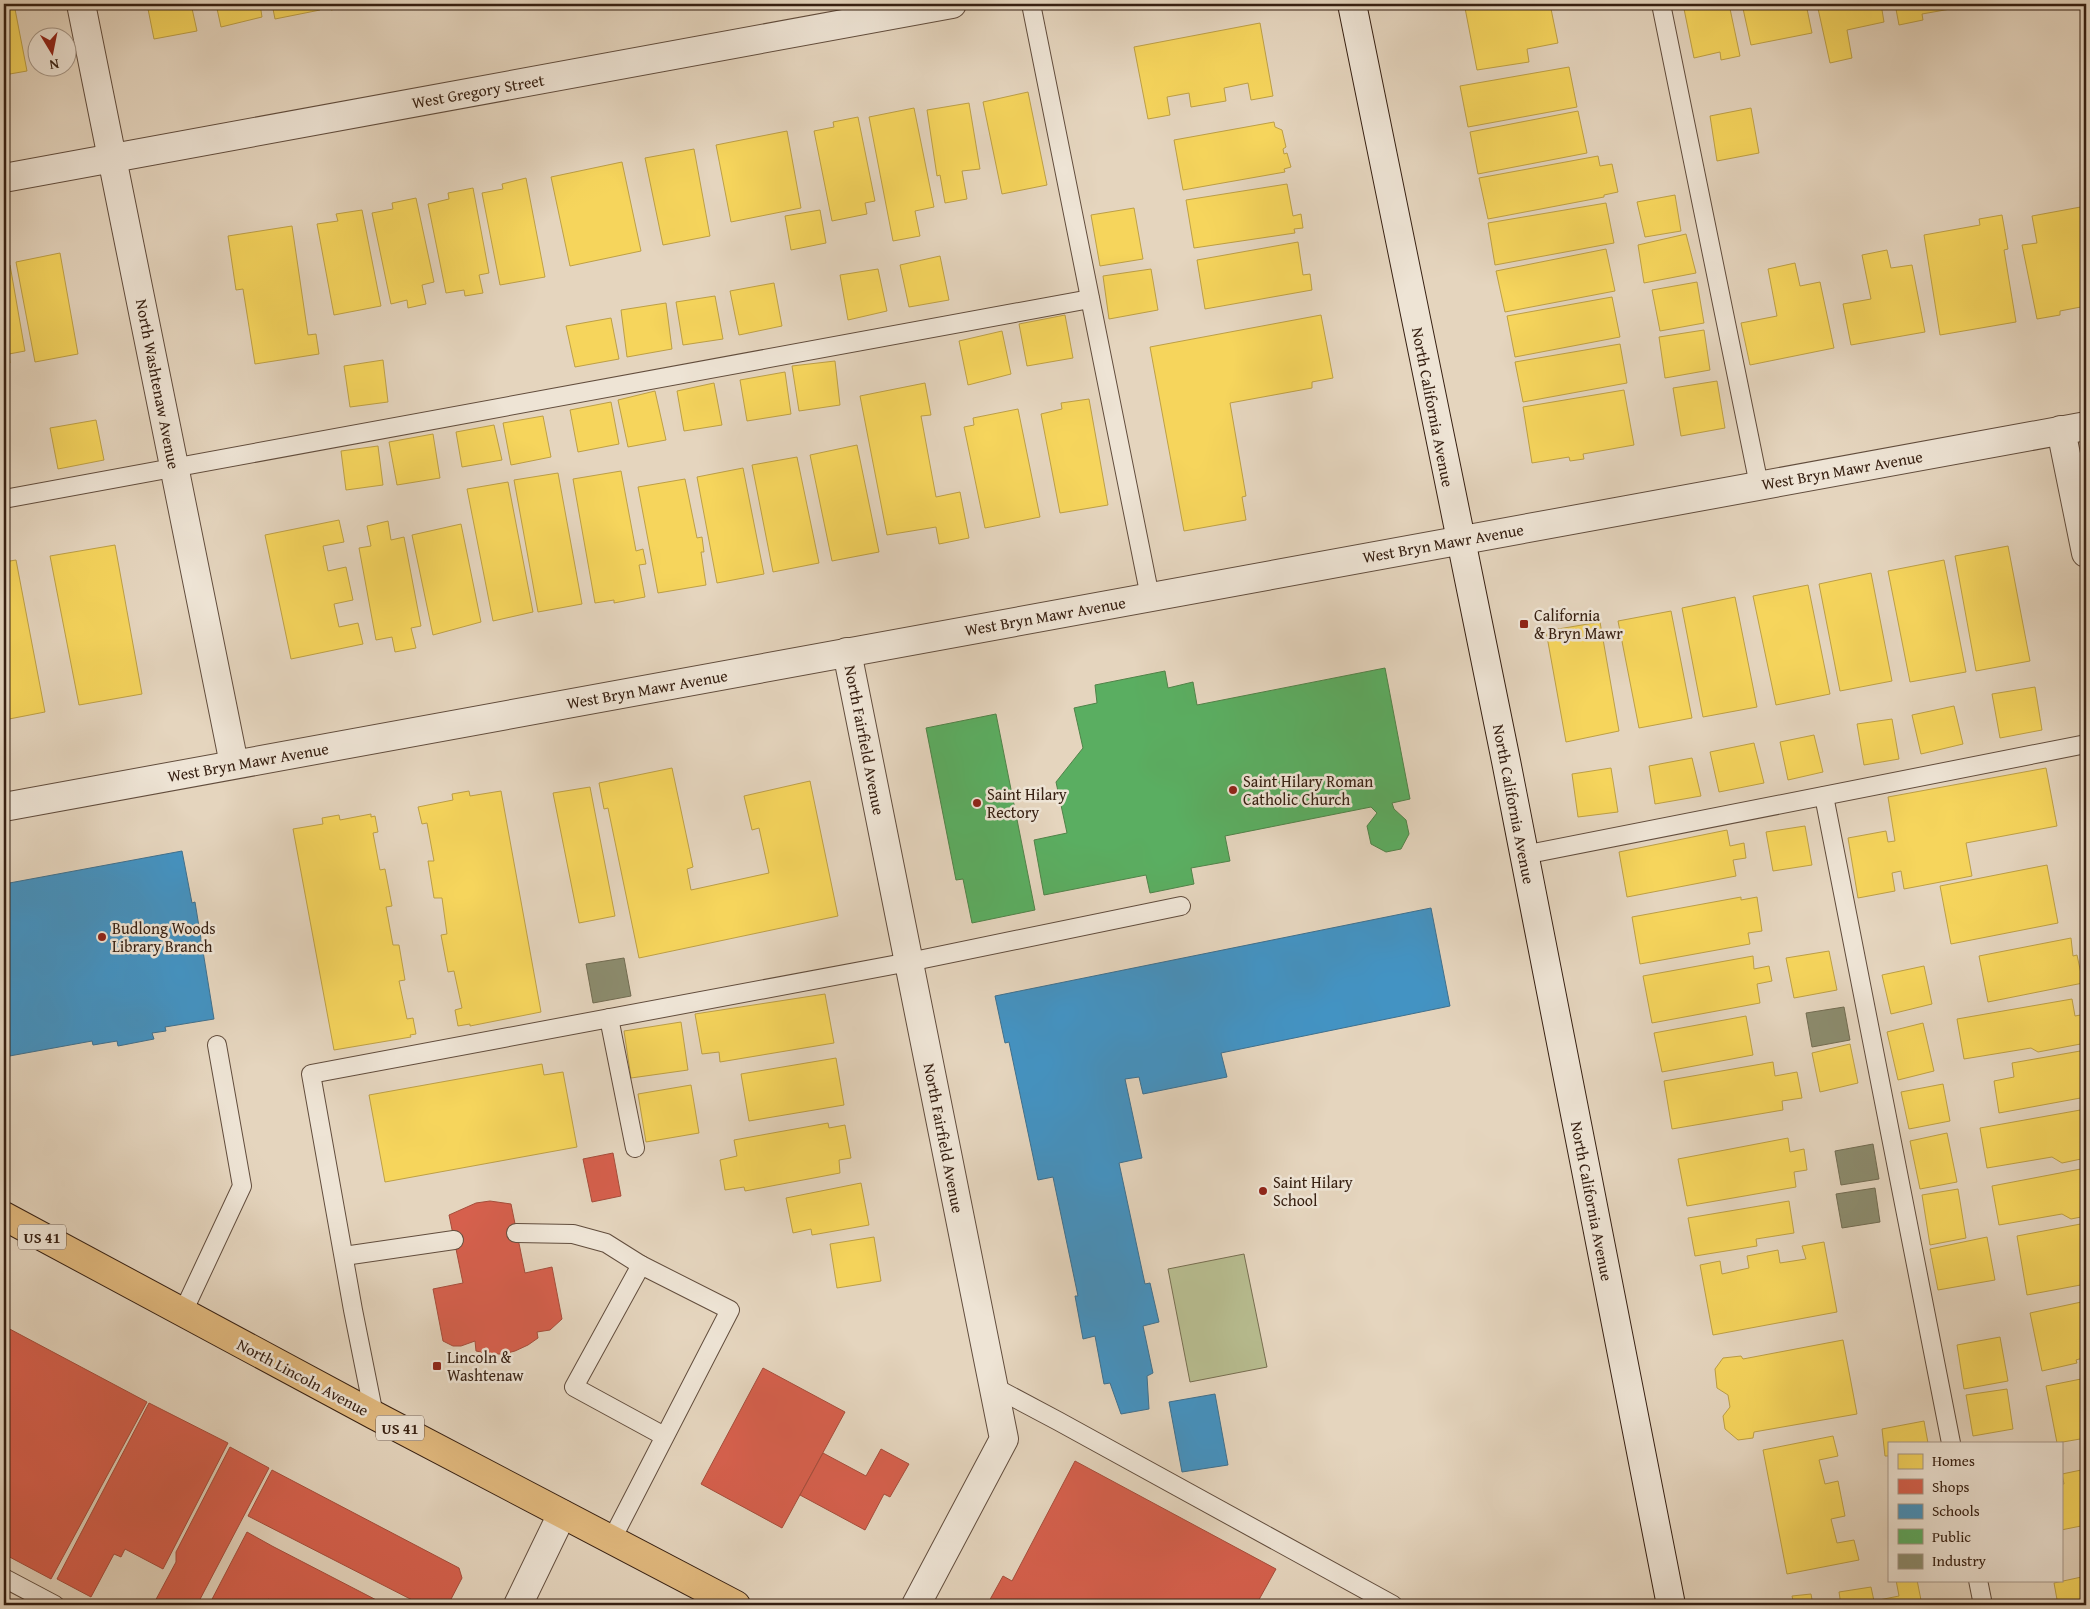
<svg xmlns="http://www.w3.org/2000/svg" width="2090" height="1609" viewBox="0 0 2090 1609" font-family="'Gentium Book Plus',serif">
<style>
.green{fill:#b7bc8f;stroke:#776e50}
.homes{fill:#f6d55c;stroke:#bd9f46}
.shops{fill:#d6604d;stroke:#a64d3b}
.schools{fill:#4393c3;stroke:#3f708e}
.public{fill:#5aae61;stroke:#508349}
.industry{fill:#8c8c6e;stroke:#726c52}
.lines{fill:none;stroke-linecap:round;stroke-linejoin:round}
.service-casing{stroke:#624d3d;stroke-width:20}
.minor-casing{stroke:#624d3d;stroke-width:30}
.tertiary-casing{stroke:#624d3d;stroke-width:30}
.secondary-casing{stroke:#372012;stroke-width:30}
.primary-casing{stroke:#372012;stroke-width:30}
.service{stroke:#eee4d5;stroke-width:18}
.minor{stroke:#eee4d5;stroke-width:28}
.tertiary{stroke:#eee4d5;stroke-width:28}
.secondary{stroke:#eee4d5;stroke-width:28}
.primary{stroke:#e2ba7f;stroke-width:28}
.poi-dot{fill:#8f2418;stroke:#eee4d5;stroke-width:2}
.labels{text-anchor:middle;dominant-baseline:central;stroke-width:5;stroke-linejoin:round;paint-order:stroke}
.shield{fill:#eee4d5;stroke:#6e5b4c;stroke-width:1}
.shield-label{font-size:15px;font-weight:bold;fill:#372012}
.street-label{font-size:16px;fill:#372012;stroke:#eee4d5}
.poi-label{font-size:16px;fill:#372012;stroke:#eee4d5;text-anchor:start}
</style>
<rect width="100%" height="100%" fill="#e5d5be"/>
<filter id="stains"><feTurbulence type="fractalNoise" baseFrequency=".004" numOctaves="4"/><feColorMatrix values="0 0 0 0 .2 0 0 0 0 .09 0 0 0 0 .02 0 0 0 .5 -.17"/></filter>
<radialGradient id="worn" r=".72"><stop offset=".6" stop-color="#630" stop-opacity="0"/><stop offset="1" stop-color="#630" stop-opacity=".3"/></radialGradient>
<polygon class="green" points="1244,1254 1267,1367 1190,1382 1168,1269"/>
<g class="homes">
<polygon points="4,4 14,4 27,71 4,75"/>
<polygon points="147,4 191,4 197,31 154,39"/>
<polygon points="216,4 260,4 262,17 221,27"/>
<polygon points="272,4 319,4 320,10 275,19"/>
<polygon points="329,4 361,4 331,10"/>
<polygon points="1490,4 1550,4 1558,43 1527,49 1529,62 1477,70 1465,8"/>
<polygon points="1683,4 1729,4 1740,56 1721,60 1720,52 1694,58"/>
<polygon points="1742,4 1806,4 1812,33 1751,45"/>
<polygon points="1817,4 1881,4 1884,22 1847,30 1852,58 1830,63"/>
<polygon points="1895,4 1956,4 1956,8 1922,14 1923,20 1899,25"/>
<polygon points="1260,23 1273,96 1251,100 1248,83 1224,88 1226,101 1191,107 1189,93 1167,97 1170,115 1148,119 1134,47"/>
<polygon points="1569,67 1577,107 1468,127 1460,86"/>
<polygon points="1028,92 1047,185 1002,194 983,102"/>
<polygon points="969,103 980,169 962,171 967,199 945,203 940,175 937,176 927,110"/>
<polygon points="914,108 934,207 915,211 920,236 893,241 869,117"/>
<polygon points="1751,108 1759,153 1717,161 1710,116"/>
<polygon points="1578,111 1587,153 1478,174 1470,132"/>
<polygon points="858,117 875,201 865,203 867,214 832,221 814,131 834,127 833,122"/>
<polygon points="1274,122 1275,127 1282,130 1286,147 1283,149 1284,154 1287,153 1291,167 1284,169 1285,172 1183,190 1174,140"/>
<polygon points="787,131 801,208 731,222 716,145"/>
<polygon points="694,149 710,236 663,245 645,158"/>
<polygon points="1598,156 1600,166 1612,164 1618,192 1604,195 1604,197 1488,219 1479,178"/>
<polygon points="622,162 641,251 570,266 551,177"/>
<polygon points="526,178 545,277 500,285 482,193 503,189 502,184"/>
<polygon points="1287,184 1293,216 1301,214 1303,228 1294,229 1295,233 1194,248 1186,200"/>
<polygon points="473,188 489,273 479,275 483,293 465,296 464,290 446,293 428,204 449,199 448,193"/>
<polygon points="1675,195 1681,231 1645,237 1637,202"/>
<polygon points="416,198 434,282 422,285 426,304 408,308 407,300 391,304 372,213 393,209 392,203"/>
<polygon points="1606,203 1614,243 1495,265 1488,223"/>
<polygon points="2086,206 2086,306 2060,311 2060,315 2037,319 2022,245 2037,243 2032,216"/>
<polygon points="1134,208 1143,259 1100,266 1091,215"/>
<polygon points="362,210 381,306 334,315 317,224 338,221 336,214"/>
<polygon points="820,210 826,243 791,250 785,216"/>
<polygon points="2002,215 2008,249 2004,250 2016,322 1940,335 1924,235 1980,225 1979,219"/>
<polygon points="292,226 308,335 316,334 319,354 255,364 243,289 236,290 228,236"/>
<polygon points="1686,234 1696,273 1644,283 1638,245"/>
<polygon points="1298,242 1303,275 1310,274 1312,290 1205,309 1197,260"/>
<polygon points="1606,249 1615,291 1505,312 1496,271"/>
<polygon points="1887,250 1891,268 1912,265 1925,332 1851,345 1843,304 1871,299 1862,255"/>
<polygon points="60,253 78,354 35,362 16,262"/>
<polygon points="940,256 949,300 909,307 900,265"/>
<polygon points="1795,263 1800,286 1820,282 1834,348 1750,365 1741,323 1777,316 1768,269"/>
<polygon points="10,265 25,351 9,354 10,363 4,364 4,266"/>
<polygon points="878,269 887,311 848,320 840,275"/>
<polygon points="1151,269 1158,310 1109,319 1103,276"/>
<polygon points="1697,282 1704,323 1660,331 1652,290"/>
<polygon points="774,283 782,326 739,335 730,291"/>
<polygon points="715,296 723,339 683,345 676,302"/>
<polygon points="1612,297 1620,337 1515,357 1507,316"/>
<polygon points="666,303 672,349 627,357 621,310"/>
<polygon points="1065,315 1073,358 1027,366 1019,324"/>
<polygon points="1321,315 1333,378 1312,382 1312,388 1230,403 1246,496 1242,497 1246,520 1184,531 1150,347"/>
<polygon points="611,318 619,359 575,367 566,326"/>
<polygon points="1704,330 1710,370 1665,378 1659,337"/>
<polygon points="1002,331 1011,374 968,385 959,341"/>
<polygon points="1620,344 1627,383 1523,402 1515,362"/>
<polygon points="383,360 388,402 350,407 344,366"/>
<polygon points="835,361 840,405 799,411 792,366"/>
<polygon points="785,372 791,414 747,421 740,380"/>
<polygon points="1717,381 1725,428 1681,436 1673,388"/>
<polygon points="714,383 722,425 684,431 677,391"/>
<polygon points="925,383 931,415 921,416 936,497 960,492 969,538 939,544 936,527 887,535 860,396"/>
<polygon points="1624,390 1634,445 1583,454 1584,459 1570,461 1569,457 1532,463 1523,407"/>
<polygon points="655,391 666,440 628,447 618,400"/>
<polygon points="1089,399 1108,505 1060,513 1041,414 1062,409 1061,403"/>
<polygon points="611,402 619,444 578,452 570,410"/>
<polygon points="1018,409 1040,517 985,528 964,427 974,425 973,418"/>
<polygon points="543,416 551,457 511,465 503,423"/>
<polygon points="96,420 104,460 58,469 50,428"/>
<polygon points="494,425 502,460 462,467 456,432"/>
<polygon points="433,434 440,478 397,485 389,442"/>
<polygon points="857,445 879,552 832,561 810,455"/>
<polygon points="378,446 383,485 346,490 341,451"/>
<polygon points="797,457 819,563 773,572 752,465"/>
<polygon points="743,468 764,574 717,583 697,477"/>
<polygon points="621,471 636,551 643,549 646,564 639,565 645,597 614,603 614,600 595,603 573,479"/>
<polygon points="558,473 582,604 538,612 514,480"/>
<polygon points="685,479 697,538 702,537 704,552 701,552 706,585 658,593 638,487"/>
<polygon points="508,482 533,612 493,621 467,489"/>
<polygon points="339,520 344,542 323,546 328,571 346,567 353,600 334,604 339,627 358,623 363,644 291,659 265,535"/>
<polygon points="388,521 391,540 404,537 421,626 411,628 416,648 395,652 392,637 376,640 359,548 371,546 367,526"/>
<polygon points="461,524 481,622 433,635 412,535"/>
<polygon points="115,545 142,694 79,705 50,556"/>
<polygon points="2008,546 2030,661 1976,671 1955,556"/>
<polygon points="16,560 45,712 4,720 4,562"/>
<polygon points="1944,560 1966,672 1910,682 1888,571"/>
<polygon points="1871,573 1892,681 1840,691 1819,584"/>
<polygon points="1808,585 1830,694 1776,705 1753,596"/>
<polygon points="1735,597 1757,707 1703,717 1682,608"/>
<polygon points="1671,611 1692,718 1639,728 1618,621"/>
<polygon points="1600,622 1619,731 1566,742 1546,631"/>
<polygon points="2035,687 2042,730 2000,738 1992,694"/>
<polygon points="1954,706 1963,744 1921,754 1912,715"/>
<polygon points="1892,719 1899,759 1864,765 1857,724"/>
<polygon points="1814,735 1823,772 1788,780 1780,742"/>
<polygon points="1754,743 1764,783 1719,792 1710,752"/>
<polygon points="1692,758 1701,796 1655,804 1649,766"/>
<polygon points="672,768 693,867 687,869 691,890 769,873 759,828 752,830 744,796 810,781 838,916 639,958 608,808 604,809 599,783"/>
<polygon points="1611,768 1618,812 1578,817 1572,774"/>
<polygon points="2046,768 2057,826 1966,843 1972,876 1904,889 1901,871 1892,873 1895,891 1858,898 1848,838 1886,831 1888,842 1895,841 1888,797"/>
<polygon points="590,787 615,916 579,923 553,793"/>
<polygon points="469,791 470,796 501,791 541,1012 470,1026 470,1024 458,1026 455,1010 462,1008 454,971 448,972 441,935 447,934 442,898 434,898 428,861 434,861 427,823 422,824 418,807 453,800 452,794"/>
<polygon points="371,814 371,817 375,816 378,832 373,833 380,870 385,869 392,906 386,907 393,945 399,945 405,980 399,981 407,1019 413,1018 416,1034 410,1035 411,1037 334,1050 293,829 323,824 322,818 339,815 340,820"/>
<polygon points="1805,826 1812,865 1773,871 1766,832"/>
<polygon points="1727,830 1730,846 1744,843 1746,858 1733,860 1736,876 1627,897 1619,852"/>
<polygon points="2047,865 2058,923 1951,944 1940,886"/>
<polygon points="1741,897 1741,900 1757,897 1762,931 1748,933 1750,944 1640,964 1632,917"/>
<polygon points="2071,938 2073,956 2077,955 2083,983 1988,1002 1979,956"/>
<polygon points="1829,951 1837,990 1794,998 1786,958"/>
<polygon points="1753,956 1754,969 1769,966 1772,981 1757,984 1760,1003 1652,1023 1643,976"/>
<polygon points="1924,966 1932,1004 1891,1014 1882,975"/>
<polygon points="825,994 834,1043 720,1062 719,1052 702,1054 695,1014"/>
<polygon points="2072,999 2075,1016 2086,1014 2086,1043 2038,1052 2031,1048 1964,1059 1957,1019"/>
<polygon points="1746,1016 1753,1055 1662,1072 1654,1033"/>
<polygon points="681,1022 688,1070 631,1078 624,1031"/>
<polygon points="1923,1023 1934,1071 1898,1080 1887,1032"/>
<polygon points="1850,1044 1858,1083 1820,1092 1812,1053"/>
<polygon points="2086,1050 2086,1097 1999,1113 1994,1081 2014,1077 2012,1063"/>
<polygon points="836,1058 844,1105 749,1121 741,1074"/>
<polygon points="1773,1062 1775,1076 1797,1072 1802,1098 1782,1101 1783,1110 1672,1129 1664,1081"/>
<polygon points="542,1064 544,1075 563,1072 577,1147 385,1182 369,1095"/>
<polygon points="1943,1084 1950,1121 1909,1129 1901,1092"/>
<polygon points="691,1085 699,1133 646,1142 638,1094"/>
<polygon points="2086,1109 2086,1158 2062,1163 2052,1157 1987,1168 1980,1128"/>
<polygon points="828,1123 829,1128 845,1125 851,1158 839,1160 840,1173 745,1191 744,1187 725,1190 720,1160 737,1156 734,1140"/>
<polygon points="1947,1133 1957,1182 1920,1189 1910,1141"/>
<polygon points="1788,1138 1790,1152 1804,1149 1807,1170 1794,1172 1796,1187 1687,1206 1678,1159"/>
<polygon points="2086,1168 2086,1216 2071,1219 2062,1214 1999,1225 1992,1186"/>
<polygon points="861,1183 869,1225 812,1235 811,1229 793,1233 786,1198"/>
<polygon points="1958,1189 1966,1238 1930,1245 1922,1195"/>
<polygon points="1789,1201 1794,1233 1756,1239 1757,1246 1695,1256 1688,1218"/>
<polygon points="2086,1223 2086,1284 2027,1295 2017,1236"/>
<polygon points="874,1237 881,1281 837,1288 830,1244"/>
<polygon points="1987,1237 1995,1280 1938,1290 1930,1249"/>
<polygon points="1824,1242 1837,1312 1713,1335 1700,1265 1720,1261 1722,1274 1749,1268 1747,1256 1778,1250 1780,1263 1806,1259 1802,1246"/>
<polygon points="2086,1301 2086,1357 2076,1360 2077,1363 2042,1371 2030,1313"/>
<polygon points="2000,1337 2008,1381 1964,1389 1957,1345"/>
<polygon points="1843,1340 1857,1414 1754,1432 1753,1438 1738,1440 1725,1429 1723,1416 1730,1407 1728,1395 1717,1388 1715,1369 1723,1358 1741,1356 1743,1359"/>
<polygon points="2086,1378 2086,1438 2057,1443 2046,1386"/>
<polygon points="2007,1389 2013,1429 1973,1436 1966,1395"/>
<polygon points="1924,1421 1928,1443 1889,1443 1889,1456 1885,1456 1882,1429"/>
<polygon points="1833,1436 1838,1456 1819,1460 1825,1484 1838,1481 1845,1516 1831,1519 1837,1543 1854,1540 1859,1560 1787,1574 1763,1450"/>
<polygon points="2086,1469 2086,1525 2061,1530 2061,1484 2064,1484 2062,1474"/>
<polygon points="2086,1576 2086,1605 2058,1605 2054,1583"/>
<polygon points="1896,1580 1917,1580 1922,1605 1841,1605 1839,1592 1871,1587 1874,1601 1899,1596"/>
<polygon points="1811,1594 1813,1605 1794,1605 1792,1596"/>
</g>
<g class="shops">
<polygon points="613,1153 621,1196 592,1202 583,1159"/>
<polygon points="490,1201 511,1204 525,1273 552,1267 562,1319 550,1330 537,1332 538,1338 528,1345 515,1351 503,1354 490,1354 476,1351 475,1341 461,1346 453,1346 443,1341 433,1289 463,1283 449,1215 476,1203"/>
<polygon points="4,1326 147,1402 51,1579 4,1554"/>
<polygon points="763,1368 845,1412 782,1528 701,1484"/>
<polygon points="149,1403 228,1443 163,1569 125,1549 121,1557 114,1554 91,1597 57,1579"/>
<polygon points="230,1447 269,1468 197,1605 153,1605 176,1562 176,1552"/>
<polygon points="881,1449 909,1464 890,1497 884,1494 865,1530 800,1495 823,1453 866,1476"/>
<polygon points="1075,1461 1276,1569 1256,1605 987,1605 1003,1576 1012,1581"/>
<polygon points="272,1470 459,1568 462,1578 448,1605 422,1605 248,1516"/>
<polygon points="247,1532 272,1546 386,1605 281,1605 268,1599 265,1605 209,1605"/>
</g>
<g class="schools">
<polygon points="182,851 192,903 195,902 214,1019 165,1027 166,1031 152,1033 154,1039 118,1046 117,1041 93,1045 92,1041 4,1057 4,884"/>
<polygon points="1431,908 1450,1006 1221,1053 1227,1077 1143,1094 1139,1077 1125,1079 1142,1158 1119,1163 1145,1284 1150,1283 1159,1322 1143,1326 1153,1373 1147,1376 1149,1409 1121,1414 1110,1383 1104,1384 1095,1336 1083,1339 1075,1296 1078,1296 1053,1177 1038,1180 1009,1042 1005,1043 995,996"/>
<polygon points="1215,1394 1228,1465 1182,1472 1169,1402"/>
</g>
<g class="public">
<polygon points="1385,668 1410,799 1392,803 1394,809 1406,820 1409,834 1401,849 1386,852 1371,844 1367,826 1377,813 1371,807 1225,836 1230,861 1191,868 1194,884 1150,893 1146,875 1044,895 1034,840 1067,833 1056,782 1083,748 1074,708 1097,703 1095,685 1165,671 1168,688 1193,682 1197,705"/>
<polygon points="996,714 1035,910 972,923 963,879 956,880 926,728"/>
</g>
<g class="industry">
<polygon points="624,958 631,996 593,1003 586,964"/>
<polygon points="1844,1007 1850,1040 1812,1047 1806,1013"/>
<polygon points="1873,1144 1879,1179 1841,1185 1835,1151"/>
<polygon points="1875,1188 1880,1222 1842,1228 1836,1194"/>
</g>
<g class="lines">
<g class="service-casing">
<g id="service">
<polyline points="1031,4 1150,597"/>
<polyline points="1661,4 1759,485"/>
<polyline points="4,499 1090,299"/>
<polyline points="1824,796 1951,1443"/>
<polyline points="1524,855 2086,744"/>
<polyline points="609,1018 635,1148"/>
<polyline points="516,1233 573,1234 606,1243 641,1265"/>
<polyline points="344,1256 454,1240"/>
<polyline points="183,1312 242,1186 217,1045"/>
<polyline points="994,1387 1058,1421 1393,1605"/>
<polyline points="374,1415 353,1310 311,1074 909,962 1181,906"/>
<polyline points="612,1539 730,1310 641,1265 574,1387 664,1436"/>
<polyline points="4,1578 55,1605"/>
<polyline points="1978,1580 1983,1605"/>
</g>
</g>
<g class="minor-casing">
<g id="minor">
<polyline points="81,4 234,764"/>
<polyline points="4,178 952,4"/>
<polyline points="2061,430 2086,553"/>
<polyline points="847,652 1004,1439 916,1605"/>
<polyline points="518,1605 562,1514"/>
</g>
</g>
<g class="tertiary-casing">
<polyline id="tertiary" points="4,807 2086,426"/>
</g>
<g class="secondary-casing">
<polyline id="secondary" points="1352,4 1506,761 1671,1605"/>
</g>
<g class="primary-casing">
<polyline id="primary" points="4,1216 374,1415 736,1605"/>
</g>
<use href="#service" class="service"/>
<use href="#minor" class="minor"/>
<use href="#tertiary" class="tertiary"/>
<use href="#secondary" class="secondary"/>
<use href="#primary" class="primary"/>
</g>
<g class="poi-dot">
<rect x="1519" y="619" width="10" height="10" rx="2.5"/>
<circle cx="1233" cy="790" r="5"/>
<circle cx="977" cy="803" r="5"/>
<circle cx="102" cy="937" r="5"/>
<circle cx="1263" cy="1191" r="5"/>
<rect x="432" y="1361" width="10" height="10" rx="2.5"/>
</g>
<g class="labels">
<g class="shield">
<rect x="18" y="1224.5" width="48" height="25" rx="4"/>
<rect x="376" y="1415.5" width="48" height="25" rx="4"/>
</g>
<g class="shield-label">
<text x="42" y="1237">US 41</text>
<text x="400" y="1428">US 41</text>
</g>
<g class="street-label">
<text transform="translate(478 91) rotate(-10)">West Gregory Street</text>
<text transform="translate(158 384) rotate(79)">North Washtenaw Avenue</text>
<text transform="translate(1433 407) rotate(79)">North California Avenue</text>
<text transform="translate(1842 470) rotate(-10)">West Bryn Mawr Avenue</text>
<text transform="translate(1443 543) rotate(-10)">West Bryn Mawr Avenue</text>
<text transform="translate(1045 616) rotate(-10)">West Bryn Mawr Avenue</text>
<text transform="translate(647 689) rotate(-10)">West Bryn Mawr Avenue</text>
<text transform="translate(865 740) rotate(79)">North Fairfield Avenue</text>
<text transform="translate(248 762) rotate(-10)">West Bryn Mawr Avenue</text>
<text transform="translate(1514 804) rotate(79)">North California Avenue</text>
<text transform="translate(944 1138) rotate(79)">North Fairfield Avenue</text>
<text transform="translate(1592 1201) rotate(79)">North California Avenue</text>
<text transform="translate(303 1377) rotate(28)">North Lincoln Avenue</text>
</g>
<g class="poi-label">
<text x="1534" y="615">California<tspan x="1534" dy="18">&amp; Bryn Mawr</tspan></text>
<text x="1243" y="781">Saint Hilary Roman<tspan x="1243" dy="18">Catholic Church</tspan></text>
<text x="987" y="794">Saint Hilary<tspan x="987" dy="18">Rectory</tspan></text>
<text x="112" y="928">Budlong Woods<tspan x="112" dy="18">Library Branch</tspan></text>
<text x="1273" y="1182">Saint Hilary<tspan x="1273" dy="18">School</tspan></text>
<text x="447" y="1357">Lincoln &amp;<tspan x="447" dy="18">Washtenaw</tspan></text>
</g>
</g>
<rect width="2090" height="1609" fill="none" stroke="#e5d5be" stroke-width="20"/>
<rect x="5" y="5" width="2080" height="1599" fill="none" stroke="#372012" stroke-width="2.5"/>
<rect x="10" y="10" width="2070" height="1589" fill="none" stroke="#372012"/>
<rect x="1888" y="1442" width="175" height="140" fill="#eee4d5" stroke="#a59687"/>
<rect x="1898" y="1454" width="25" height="15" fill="#f6d55c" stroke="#a59687"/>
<text x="1932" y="1466" font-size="15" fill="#372012">Homes</text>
<rect x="1898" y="1479" width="25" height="15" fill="#d6604d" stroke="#a59687"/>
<text x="1932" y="1492" font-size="15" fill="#372012">Shops</text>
<rect x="1898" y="1504" width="25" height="15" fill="#4393c3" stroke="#a59687"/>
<text x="1932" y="1516" font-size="15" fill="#372012">Schools</text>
<rect x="1898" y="1529" width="25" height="15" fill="#5aae61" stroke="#a59687"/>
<text x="1932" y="1542" font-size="15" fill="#372012">Public</text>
<rect x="1898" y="1554" width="25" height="15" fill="#8c8c6e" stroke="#a59687"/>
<text x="1932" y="1566" font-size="15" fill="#372012">Industry</text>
<g transform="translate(52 52) rotate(170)"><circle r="24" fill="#eee4d5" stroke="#a59687"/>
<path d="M0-4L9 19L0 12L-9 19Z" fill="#8f2418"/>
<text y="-8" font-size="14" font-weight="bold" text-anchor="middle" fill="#372012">N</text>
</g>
<rect width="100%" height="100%" filter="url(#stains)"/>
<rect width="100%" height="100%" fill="url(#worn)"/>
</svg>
